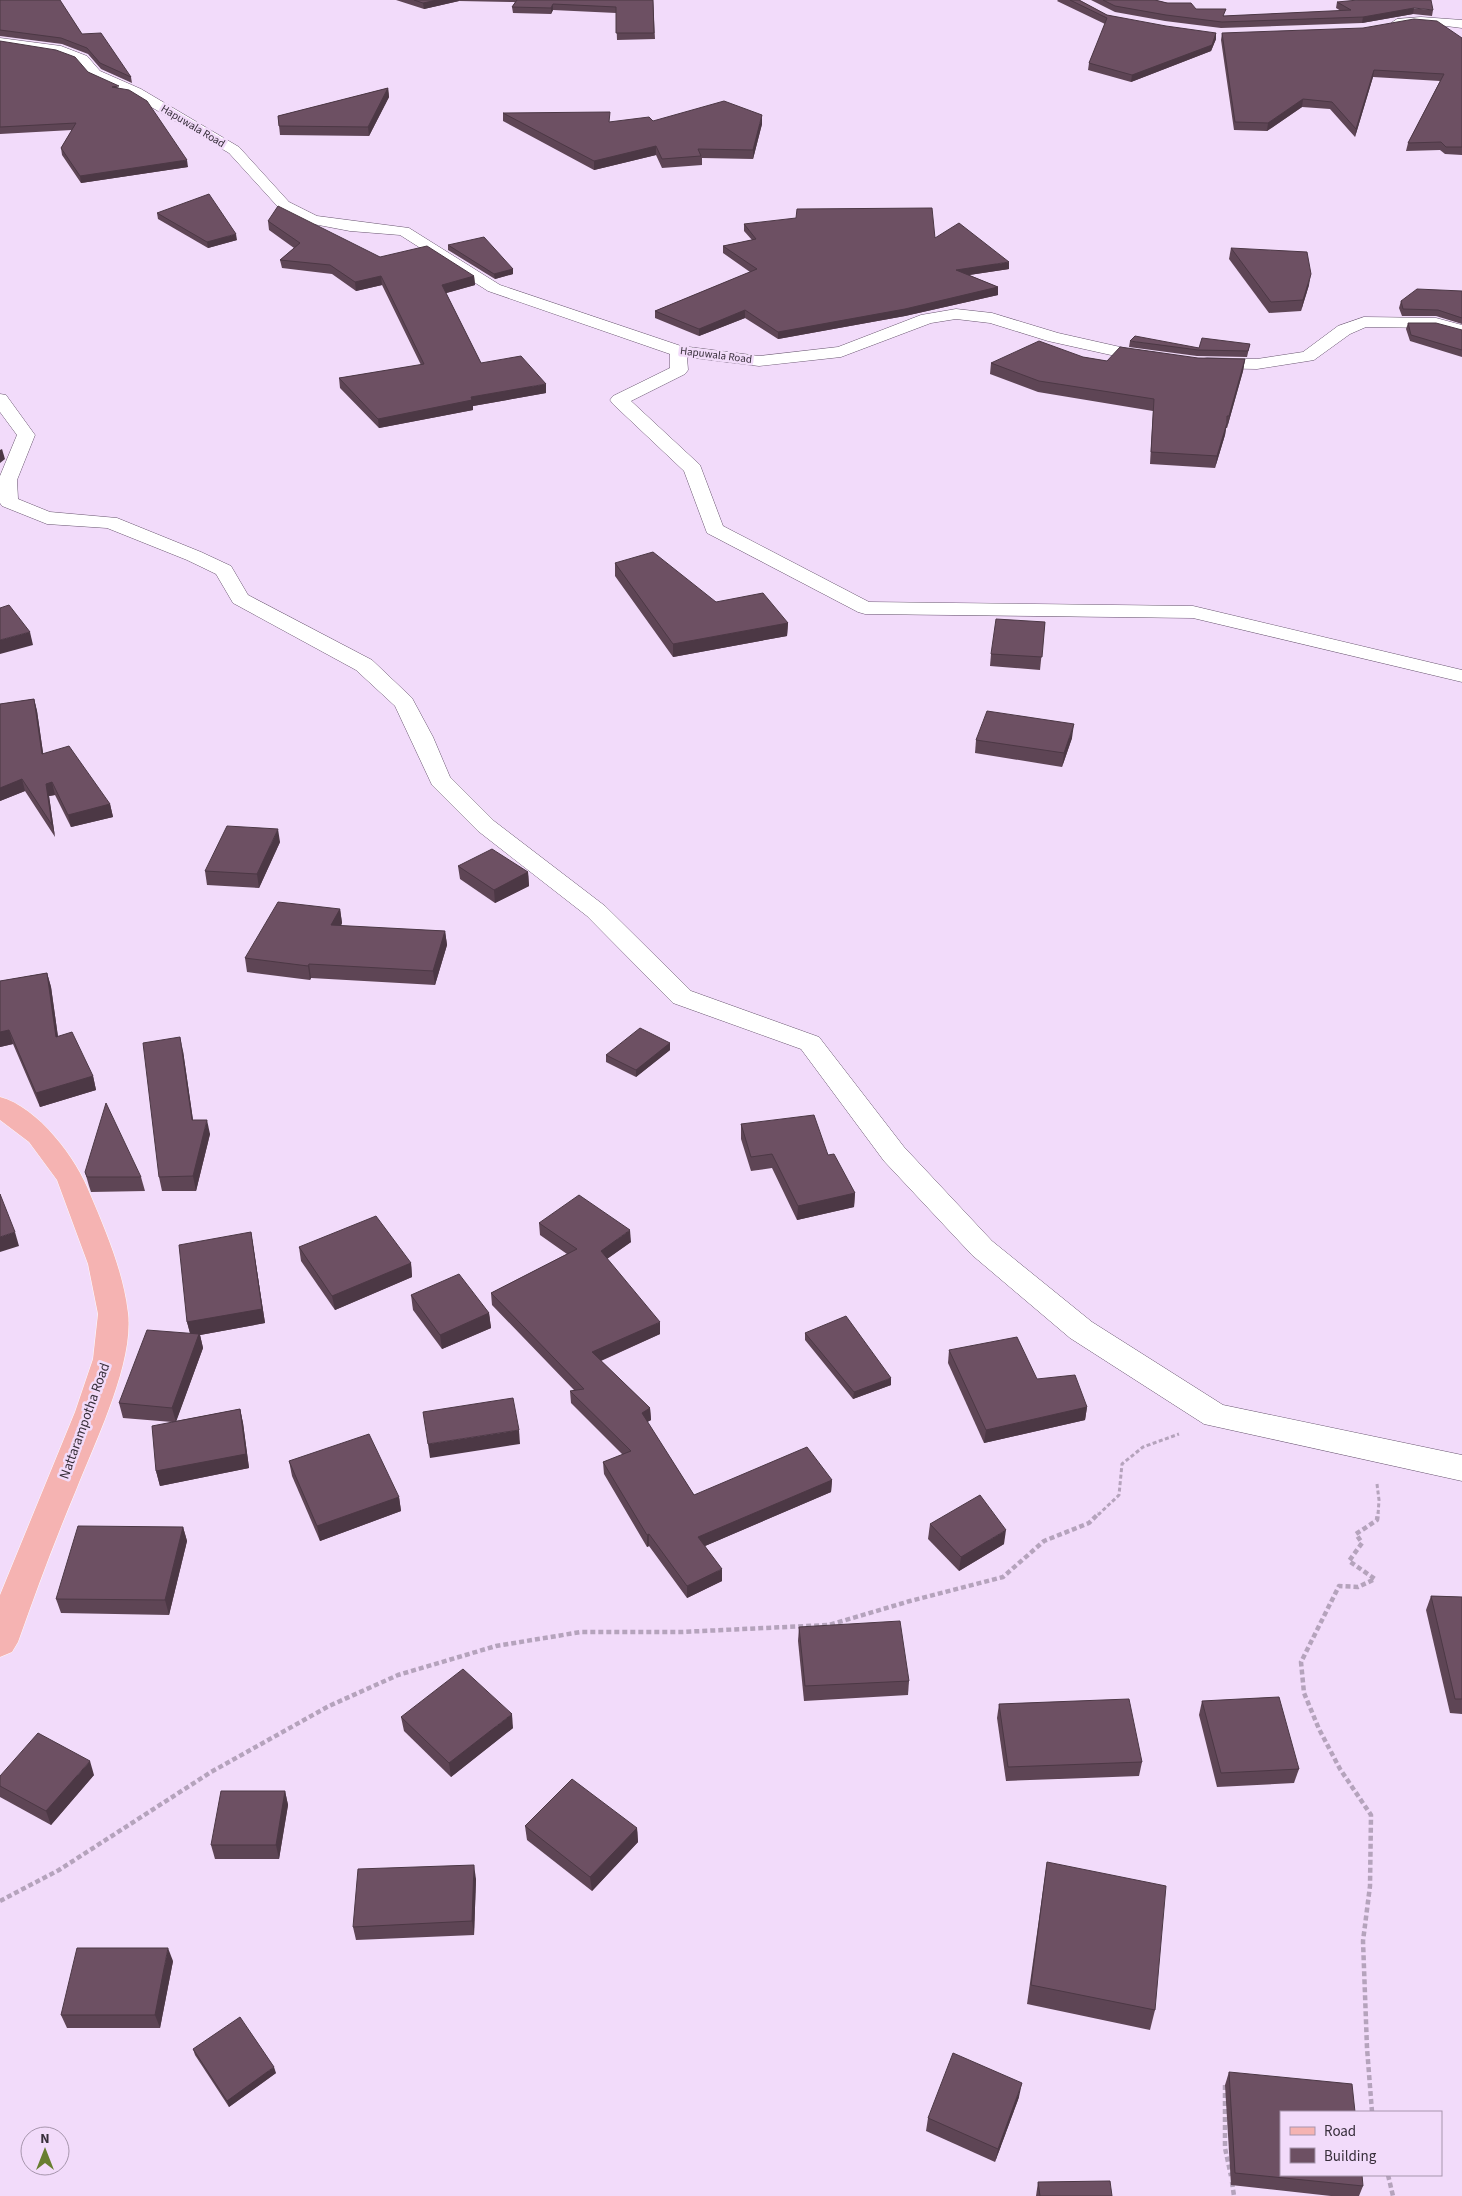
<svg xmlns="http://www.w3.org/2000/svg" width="1462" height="2196" viewBox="0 0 1462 2196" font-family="'Source Sans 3',sans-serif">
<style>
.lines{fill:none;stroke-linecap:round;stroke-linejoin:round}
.minor-casing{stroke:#68556f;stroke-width:1}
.major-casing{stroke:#fff;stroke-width:1}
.path-far1{stroke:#b5a3bc;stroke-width:3;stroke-dasharray:4 2.5;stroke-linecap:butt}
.path{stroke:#b5a3bc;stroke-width:4.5;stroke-dasharray:5 3;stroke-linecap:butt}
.minor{fill:#fff;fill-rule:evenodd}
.major{fill:#f5b3b2;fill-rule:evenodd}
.wall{fill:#5e4555}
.shaded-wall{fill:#4c3845}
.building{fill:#6d5063;stroke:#4c3845}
.labels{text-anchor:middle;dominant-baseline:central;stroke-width:5;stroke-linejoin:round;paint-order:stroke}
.far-street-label{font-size:11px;fill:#372e3a;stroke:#f2dbfa}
.street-label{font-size:14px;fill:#372e3a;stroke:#f2dbfa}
</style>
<rect width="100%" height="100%" fill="#f2dbfa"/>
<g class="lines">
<g class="minor-casing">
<g id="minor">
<polygon points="1421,17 1462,20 1462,28 1430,24 1397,27 1391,23 1397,19"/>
<polygon points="0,38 61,46 87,56 100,71 141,89 239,147 289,202 317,216 409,228 500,285 681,346 759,356 838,347 921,315 956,309 992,313 1058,333 1129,349 1160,353 1163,357 1160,361 1154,362 1129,359 1048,341 990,323 956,319 931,323 841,357 759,366 687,357 688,370 685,374 631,401 700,465 723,526 869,602 1193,606 1462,670 1462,682 1193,618 865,614 858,612 707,533 684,471 613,404 610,400 613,396 670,368 670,354 488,291 400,235 350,231 308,223 279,208 229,153 131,95 90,77 77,62 58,54 0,46"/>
<polygon points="1364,317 1436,318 1462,325 1462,335 1435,328 1366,327 1350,334 1314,360 1308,361 1257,369 1207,368 1201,367 1198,363 1201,359 1207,358 1257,359 1303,352 1338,326"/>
<polygon points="0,394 6,395 35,435 17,480 18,499 50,512 117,518 201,552 231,566 248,595 372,660 412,698 433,737 450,777 494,821 605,906 691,991 819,1037 904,1147 992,1241 1092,1322 1223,1405 1462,1455 1462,1481 1204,1424 1070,1338 972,1255 884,1161 801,1049 673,1003 587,916 478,831 432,785 395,706 356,670 233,603 216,574 187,560 107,528 47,524 2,506 0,503 0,476 17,435 0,412"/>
</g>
</g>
<g class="major-casing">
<path id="major" d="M0 1097C38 1107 77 1159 90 1194 106 1232 123 1271 128 1313 134 1363 95 1442 76 1490 55 1540 36 1591 18 1642L12 1652 0 1657V1595L75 1412 93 1359 98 1314 88 1264 57 1180 29 1142 0 1120Z"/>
</g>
<g class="path-far1">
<polyline points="1377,1484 1379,1500 1378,1515"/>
<polyline points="1098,1515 1119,1495 1122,1464 1143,1447 1179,1434"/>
</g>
<g class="path">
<polyline points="0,1901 59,1870 211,1772 329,1706 398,1675 496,1646 581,1632 681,1632 829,1625 910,1601 1003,1577 1044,1541 1089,1523 1099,1513"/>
<polyline points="1225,2085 1225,2148 1231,2176"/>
<polyline points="1372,2112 1367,2048 1363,1941 1370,1886 1371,1815 1340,1769 1319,1729 1304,1693 1301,1662 1339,1586 1358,1587 1375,1579 1349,1561 1362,1543 1356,1534 1377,1520 1378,1513"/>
<polyline points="1388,2175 1393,2196"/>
<polyline points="1232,2182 1234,2196"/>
</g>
<use href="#minor" class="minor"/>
<use href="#major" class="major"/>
</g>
<g class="wall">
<polygon points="0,0 61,3 82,34 131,77 132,83 101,69 88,54 62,44 0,36"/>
<polygon points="396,0 653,0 655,39 617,40 616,13 553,10 551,14 513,13 512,7 515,2 459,1 424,9"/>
<polygon points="1058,0 1079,0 1107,15 1216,39 1211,51 1131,82 1088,70 1089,63 1105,24 1057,1"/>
<polygon points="1091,0 1155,0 1225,16 1341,11 1336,8 1337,2 1433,10 1432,16 1413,14 1362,23 1221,28 1165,21 1115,12"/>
<polygon points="1222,33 1462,38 1462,155 1445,154 1440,150 1406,151 1408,143 1440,81 1373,77 1355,137 1330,109 1302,107 1267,131 1234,130 1221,40"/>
<polygon points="0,41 88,72 119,88 188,167 81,183 62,155 61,148 72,130 0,134"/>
<polygon points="388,88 389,97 369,136 280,135 278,116"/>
<polygon points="503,113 610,122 653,121 762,124 753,159 702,158 702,165 662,168 656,155 594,170 503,121"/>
<polygon points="157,213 237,240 208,248 158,219"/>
<polygon points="268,221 380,257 474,276 475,285 446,293 481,363 546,393 473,406 473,410 379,428 340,388 339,378 421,365 382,285 356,291 332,274 282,268 280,260 294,248 269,230"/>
<polygon points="744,224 935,238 1009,269 969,275 998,287 998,295 905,316 778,339 745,318 699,336 655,318 655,311 750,272 723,253 723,246 752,240 744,231"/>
<polygon points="448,245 513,269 513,274 495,279 448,250"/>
<polygon points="1231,248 1309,285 1301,311 1269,313 1229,259"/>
<polygon points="1462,291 1462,324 1436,316 1402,316 1399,308 1401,301"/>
<polygon points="1408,323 1462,330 1462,357 1410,341 1406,329"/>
<polygon points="1130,341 1199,348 1250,344 1247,357 1197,356 1129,347"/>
<polygon points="1083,357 1107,361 1198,358 1245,359 1243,371 1227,428 1226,428 1225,435 1215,468 1150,464 1153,411 1038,392 990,374 991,363"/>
<polygon points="615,563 716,602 788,623 787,636 673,657 615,576"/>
<polygon points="1045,622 1040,670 990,666 991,654"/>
<polygon points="34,699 37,711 43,753 110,804 113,817 71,827 55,795 49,796 55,837 25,791 0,801 0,704"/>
<polygon points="1072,738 1062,767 975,753 976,740"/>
<polygon points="280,842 259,888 207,885 205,871"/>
<polygon points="458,866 528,872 529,886 495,903 460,879"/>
<polygon points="340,909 342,923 341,926 445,931 447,945 435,985 311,978 310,980 247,972 245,958"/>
<polygon points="47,973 51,987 58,1037 93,1076 96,1090 40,1107 13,1044 0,1047 0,981"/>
<polygon points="670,1043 670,1050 636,1077 606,1062 606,1055"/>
<polygon points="183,1051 193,1120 210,1134 196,1191 162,1191 159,1177"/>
<polygon points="741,1124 828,1155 855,1193 854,1207 797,1220 772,1168 751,1171 741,1139"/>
<polygon points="85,1172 141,1177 145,1191 91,1192 89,1186"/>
<polygon points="539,1223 631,1242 607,1259 660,1334 601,1361 650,1408 651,1420 647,1422 694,1495 832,1480 831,1492 705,1546 722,1581 687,1598 649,1546 647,1547 604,1474 603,1462 623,1455 571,1403 570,1391 574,1390 492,1305 491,1293 567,1254 540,1235"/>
<polygon points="251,1232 265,1323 200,1335 203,1348 176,1421 240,1409 243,1423 249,1468 160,1486 156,1471 172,1422 123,1418 119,1403 190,1333 187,1322"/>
<polygon points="299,1247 411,1263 412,1277 335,1310 301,1261"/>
<polygon points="411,1295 489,1313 491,1328 442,1349 413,1310"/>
<polygon points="805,1333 891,1385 853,1399 805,1340"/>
<polygon points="949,1350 1037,1379 1087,1407 1085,1420 984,1443 948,1363"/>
<polygon points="289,1461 399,1497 401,1511 320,1541 292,1476"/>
<polygon points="930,1524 1004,1544 959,1571 928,1539"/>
<polygon points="183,1527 187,1541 169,1615 61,1613 56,1599"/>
<polygon points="1431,1596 1462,1597 1462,1714 1450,1713 1426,1610"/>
<polygon points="799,1627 909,1681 908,1695 804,1701 798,1641"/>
<polygon points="1202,1701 1299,1769 1294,1783 1217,1787 1199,1715"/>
<polygon points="999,1704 1142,1762 1139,1776 1006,1781 997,1718"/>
<polygon points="401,1717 513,1728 451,1777 404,1731"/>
<polygon points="94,1775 51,1825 0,1797 0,1776"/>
<polygon points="285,1791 288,1805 279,1859 215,1859 211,1845"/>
<polygon points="525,1826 637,1828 638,1842 592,1891 527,1840"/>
<polygon points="1047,1862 1155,2010 1150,2030 1027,2004"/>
<polygon points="476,1879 474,1935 356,1940 353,1927"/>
<polygon points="173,1961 160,2028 67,2028 61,2015"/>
<polygon points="193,2049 276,2073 229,2107 195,2055"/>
<polygon points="1229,2072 1363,2186 1359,2196 1331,2196 1231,2185 1225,2085"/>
<polygon points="1019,2097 995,2162 926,2131 928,2118"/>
<polygon points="1038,2182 1112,2196 1036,2196"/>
</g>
<g class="shaded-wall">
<polygon points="437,0 459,0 459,1 424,9 423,3"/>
<polygon points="553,4 553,10 551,14 551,8"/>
<polygon points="1414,8 1413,14 1362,23 1363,17"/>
<polygon points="1216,33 1216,39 1211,51 1131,82 1132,75"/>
<polygon points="1374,70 1373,77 1355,137 1356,129"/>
<polygon points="388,88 389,97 369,136 368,127"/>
<polygon points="1303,99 1302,107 1267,131 1268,123"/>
<polygon points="762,115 762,124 753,159 753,150"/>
<polygon points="656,146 656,155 594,170 594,161"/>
<polygon points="187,160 188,167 81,183 80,176"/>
<polygon points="236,234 237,240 208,248 207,242"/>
<polygon points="1009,262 1009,269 956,277 956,270"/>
<polygon points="513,269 513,274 495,279 494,274"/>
<polygon points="1311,274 1309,285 1301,311 1303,300"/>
<polygon points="381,276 382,285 356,291 355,282"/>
<polygon points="474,276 475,285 443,294 442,285"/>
<polygon points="998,287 998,295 905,316 778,339 778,332"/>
<polygon points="745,310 745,318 699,336 699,329"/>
<polygon points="1245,359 1243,371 1227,428 1229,416"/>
<polygon points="546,384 546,393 473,406 473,410 379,428 378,419 471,397"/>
<polygon points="1227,423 1225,435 1215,468 1217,456"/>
<polygon points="2,449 5,459 0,463 0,450"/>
<polygon points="788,623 787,636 673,657 673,644"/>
<polygon points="30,632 33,645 0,654 0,640"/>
<polygon points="34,699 37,711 45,766 42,754"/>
<polygon points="1074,724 1072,738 1062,767 1064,753"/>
<polygon points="22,779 25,791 0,801 0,788"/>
<polygon points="52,782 55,795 49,796 55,837 52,825 46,784"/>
<polygon points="110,804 113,817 71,827 68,815"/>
<polygon points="278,829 280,842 259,888 257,874"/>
<polygon points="528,872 529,886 495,903 494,890"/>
<polygon points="340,909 342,923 333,939 331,925"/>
<polygon points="445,931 447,945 435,985 433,971"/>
<polygon points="309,964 311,978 310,980 308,966"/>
<polygon points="47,973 51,987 60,1051 56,1037"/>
<polygon points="9,1030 13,1044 0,1047 0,1032"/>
<polygon points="180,1037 183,1051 195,1134 192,1120"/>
<polygon points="670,1043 670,1050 636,1077 636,1070"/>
<polygon points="93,1076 96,1090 40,1107 36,1093"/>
<polygon points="207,1120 210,1134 196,1191 193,1176"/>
<polygon points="855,1193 854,1207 797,1220 798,1206"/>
<polygon points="630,1230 631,1242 601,1263 601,1251"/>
<polygon points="15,1232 19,1246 0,1252 0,1237"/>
<polygon points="251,1232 265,1323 200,1335 203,1348 176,1422 172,1408 191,1337 187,1322"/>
<polygon points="411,1263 412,1277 335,1310 332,1296"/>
<polygon points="489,1313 491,1328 442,1349 440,1335"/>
<polygon points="660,1322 660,1334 593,1364 592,1352"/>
<polygon points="891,1378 891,1385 853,1399 854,1392"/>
<polygon points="1087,1407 1085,1420 984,1443 986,1430"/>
<polygon points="650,1408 651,1420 642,1425 642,1413"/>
<polygon points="240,1409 243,1423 249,1468 160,1486 156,1471"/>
<polygon points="519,1430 520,1444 430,1458 428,1444"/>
<polygon points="832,1480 831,1492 698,1549 698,1537"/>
<polygon points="399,1497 401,1511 320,1541 317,1526"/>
<polygon points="183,1527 187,1541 169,1615 165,1600"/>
<polygon points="1006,1530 1004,1544 959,1571 961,1557"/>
<polygon points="649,1534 649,1546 647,1547 647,1535"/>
<polygon points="722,1569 722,1581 687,1598 687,1586"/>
<polygon points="512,1714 513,1728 451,1777 449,1763"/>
<polygon points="90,1761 94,1775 51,1825 46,1811"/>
<polygon points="285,1791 288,1805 279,1859 276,1845"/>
<polygon points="637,1828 638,1842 592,1891 590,1877"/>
<polygon points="474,1865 476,1879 474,1935 472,1921"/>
<polygon points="168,1948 173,1961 160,2028 155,2015"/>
<polygon points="274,2067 276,2073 229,2107 227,2101"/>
<polygon points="1022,2083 1019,2097 995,2162 998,2149"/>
</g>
<g class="building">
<polygon points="0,0 60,0 82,34 101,33 131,77 100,63 87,48 61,38 0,30"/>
<polygon points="414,0 437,0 423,3"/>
<polygon points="517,0 653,0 654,33 616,33 616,7 553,4 551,8 512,7"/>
<polygon points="1070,0 1079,0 1107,15 1166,26 1216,33 1212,45 1132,75 1089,63 1107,18"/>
<polygon points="1103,0 1155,0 1167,3 1191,3 1196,9 1226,9 1223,16 1351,10 1337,2 1358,0 1431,0 1433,10 1414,8 1363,17 1222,22 1166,15 1115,6"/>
<polygon points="1414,19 1437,21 1462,38 1462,147 1446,147 1441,142 1408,143 1444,74 1374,70 1356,129 1332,102 1303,99 1268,123 1235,122 1222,33 1363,28"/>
<polygon points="0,41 56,50 75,57 88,72 119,86 112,87 129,90 147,101 187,160 80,176 61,148 76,123 0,127"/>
<polygon points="388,88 368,127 279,126 278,116"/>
<polygon points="724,101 762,115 753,150 698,149 701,156 662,159 656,146 594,161 503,113 610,112 609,122 649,117 653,121"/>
<polygon points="209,194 236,234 207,242 157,213"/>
<polygon points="278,206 380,257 427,246 474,276 442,285 481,363 521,356 546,384 471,397 472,400 378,419 339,378 424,364 381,276 355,282 330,265 280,260 300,243 268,221"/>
<polygon points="932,208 935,238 959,223 1009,262 956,270 998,287 905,309 778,332 745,310 699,329 655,311 757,269 723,246 756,239 744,224 796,218 797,209"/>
<polygon points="484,237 513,269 494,274 448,245"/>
<polygon points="1231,248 1307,252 1311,274 1303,300 1271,302"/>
<polygon points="1417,289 1462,291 1462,318 1438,310 1403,309 1401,301"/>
<polygon points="1408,323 1436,323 1462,330 1462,350 1411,335"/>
<polygon points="1135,336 1199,348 1202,338 1250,344 1248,351 1198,350 1130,341"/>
<polygon points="1039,341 1083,357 1107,361 1120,347 1198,358 1245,359 1229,416 1227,416 1227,423 1217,456 1151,452 1154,399 1039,381 991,363"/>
<polygon points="653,552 716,602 763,593 788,623 673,644 615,563"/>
<polygon points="9,605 30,632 0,640 0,608"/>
<polygon points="996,619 1045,622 1042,657 991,654"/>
<polygon points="34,699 42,754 69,746 110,804 68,815 52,782 46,784 52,825 22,779 0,788 0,704"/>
<polygon points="987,711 1074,724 1064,753 976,740"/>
<polygon points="227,826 278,829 257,874 205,871"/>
<polygon points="492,849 528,872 494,890 458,866"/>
<polygon points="278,902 340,909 331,925 445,931 433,971 309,964 308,966 245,958"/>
<polygon points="47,973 56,1037 72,1032 93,1076 36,1093 9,1030 0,1032 0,981"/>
<polygon points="640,1028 670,1043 636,1070 606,1055"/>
<polygon points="180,1037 192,1120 207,1120 193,1176 159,1177 143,1043"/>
<polygon points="106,1103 141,1177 87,1177 85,1172"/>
<polygon points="814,1115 828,1155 834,1154 855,1193 798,1206 772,1154 751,1157 741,1124"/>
<polygon points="0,1194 15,1232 0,1237"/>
<polygon points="579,1195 630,1230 601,1251 660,1322 592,1352 650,1408 642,1413 694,1495 807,1447 832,1480 698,1537 722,1569 687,1586 649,1534 647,1535 603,1462 631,1451 570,1391 584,1389 491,1293 577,1249 539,1223"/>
<polygon points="376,1216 411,1263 332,1296 299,1247"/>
<polygon points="251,1232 262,1309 187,1322 179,1245"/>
<polygon points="459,1274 489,1313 440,1335 411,1295"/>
<polygon points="846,1316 891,1378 854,1392 805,1333"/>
<polygon points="147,1330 199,1334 172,1408 119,1403"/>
<polygon points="1017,1337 1037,1379 1075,1375 1087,1407 986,1430 949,1350"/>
<polygon points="513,1398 519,1430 428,1444 423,1412"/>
<polygon points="240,1409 246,1454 156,1471 152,1426"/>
<polygon points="369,1434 399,1497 317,1526 289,1461"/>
<polygon points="980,1495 1006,1530 961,1557 930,1524"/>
<polygon points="78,1526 183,1527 165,1600 56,1599"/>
<polygon points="1431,1596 1462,1597 1462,1699 1455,1699"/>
<polygon points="900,1621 909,1681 805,1686 799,1627"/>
<polygon points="463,1669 512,1714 449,1763 401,1717"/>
<polygon points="1279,1697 1299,1769 1221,1773 1202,1701"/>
<polygon points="1129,1699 1142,1762 1008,1767 999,1704"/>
<polygon points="38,1733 90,1761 46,1811 0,1786 0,1776"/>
<polygon points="572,1779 637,1828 590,1877 525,1826"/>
<polygon points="221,1791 285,1791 276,1845 211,1845"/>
<polygon points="1047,1862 1166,1886 1155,2010 1031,1985"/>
<polygon points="474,1865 472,1921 353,1927 358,1869"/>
<polygon points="77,1948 168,1948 155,2015 61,2015"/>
<polygon points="240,2017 274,2067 227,2101 193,2049"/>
<polygon points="953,2053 1022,2083 998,2149 928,2118"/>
<polygon points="1229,2072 1352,2084 1355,2112 1281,2112 1281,2175 1362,2175 1363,2186 1235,2173"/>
<polygon points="1110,2181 1112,2196 1040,2196 1038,2182"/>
</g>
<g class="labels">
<g class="far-street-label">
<text transform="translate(193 126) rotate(31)">Hapuwala Road</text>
<text transform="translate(716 355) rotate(7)">Hapuwala Road</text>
</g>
<g class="street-label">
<text transform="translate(85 1421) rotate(-70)">Nattarampotha Road</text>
</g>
</g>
<rect x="1280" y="2111" width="162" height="65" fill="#f2dbfa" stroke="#a796ad"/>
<rect x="1290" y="2127" width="25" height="8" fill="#f5b3b2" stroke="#a796ad"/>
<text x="1324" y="2136" font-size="15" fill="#372e3a">Road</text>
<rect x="1290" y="2148" width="25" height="15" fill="#6d5063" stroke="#a796ad"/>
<text x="1324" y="2161" font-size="15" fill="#372e3a">Building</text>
<g transform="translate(45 2151)"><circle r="24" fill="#f2dbfa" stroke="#a796ad"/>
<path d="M0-4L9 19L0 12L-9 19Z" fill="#687e30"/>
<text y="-8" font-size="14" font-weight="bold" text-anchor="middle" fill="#372e3a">N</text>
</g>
</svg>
